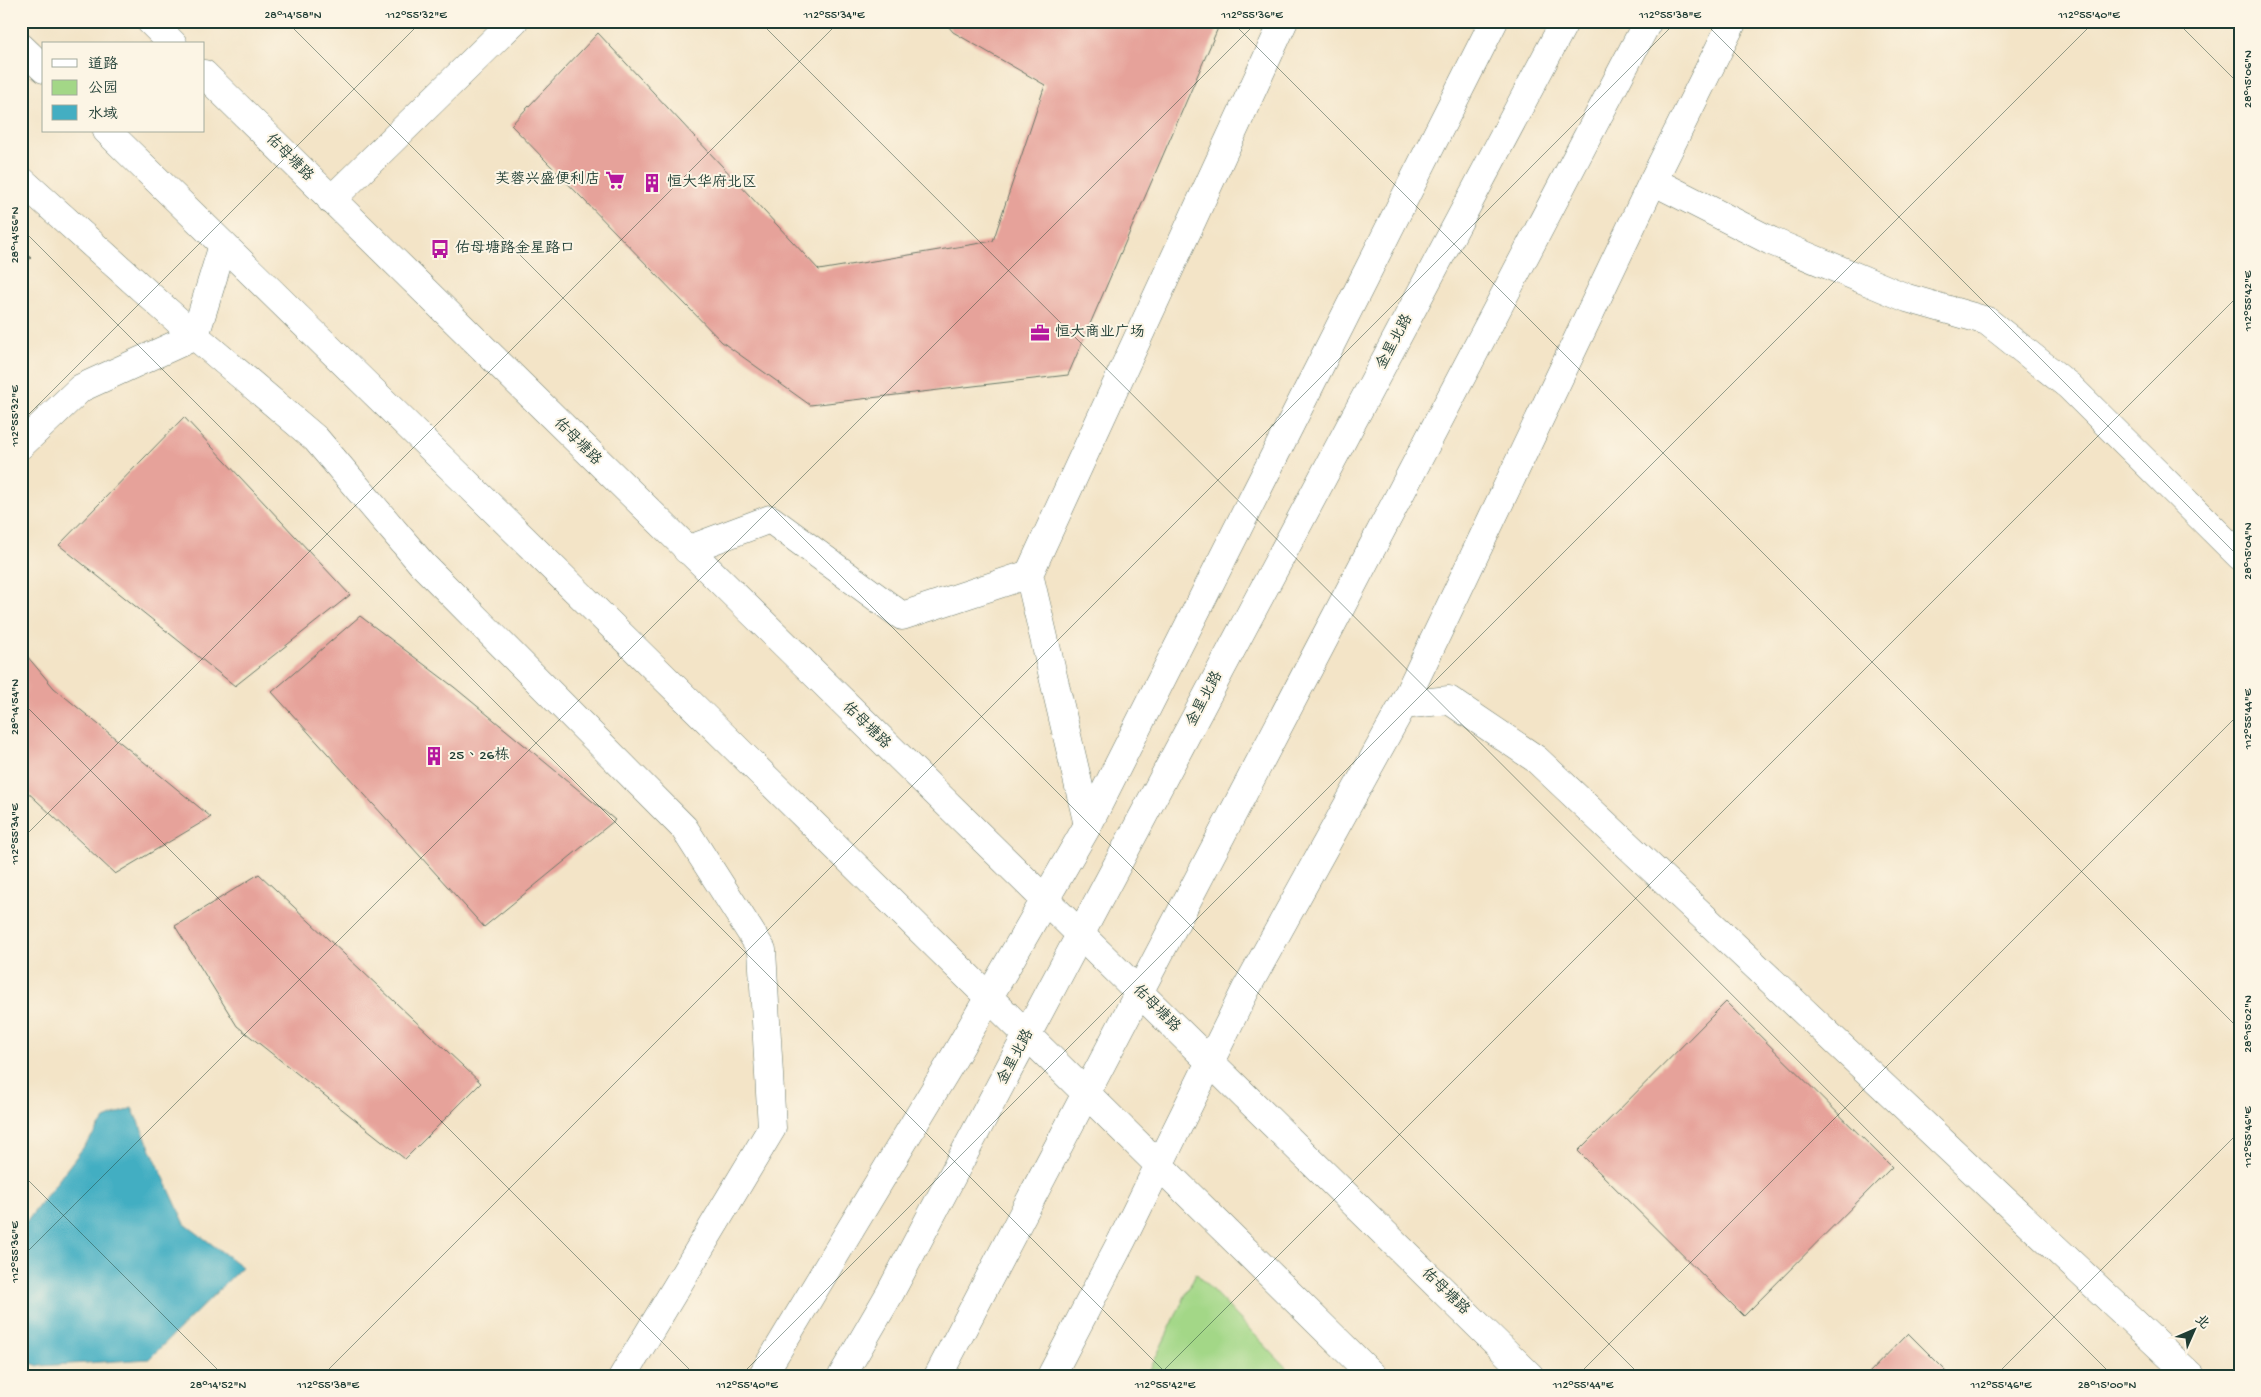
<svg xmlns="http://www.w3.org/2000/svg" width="2261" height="1397" viewBox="0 0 2261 1397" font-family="'Gochi Hand','LXGW WenKai TC',sans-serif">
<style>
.green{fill:#a3d787;stroke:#618a5e}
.water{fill:#43aec2;stroke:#31767b}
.building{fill:#e6a29a}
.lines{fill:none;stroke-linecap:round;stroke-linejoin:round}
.street-casing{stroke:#697767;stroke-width:29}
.secondary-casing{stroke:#697767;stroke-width:29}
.primary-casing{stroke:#697767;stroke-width:29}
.street{stroke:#fff;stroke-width:28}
.secondary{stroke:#fff;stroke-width:28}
.primary{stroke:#fff;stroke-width:28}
.ticks{fill:none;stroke:#1f3d34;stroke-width:1;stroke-opacity:0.45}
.labels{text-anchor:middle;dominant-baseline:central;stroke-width:4;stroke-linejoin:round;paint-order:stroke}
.street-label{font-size:15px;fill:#1f3d34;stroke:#fcf5e5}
.poi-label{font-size:15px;fill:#1f3d34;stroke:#fcf5e5;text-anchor:start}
.neatline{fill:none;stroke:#1f3d34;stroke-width:2}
.ticks-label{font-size:12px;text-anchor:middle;fill:#1f3d34}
</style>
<rect width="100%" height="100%" fill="#fcf5e5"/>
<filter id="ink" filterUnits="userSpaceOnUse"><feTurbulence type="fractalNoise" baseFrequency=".02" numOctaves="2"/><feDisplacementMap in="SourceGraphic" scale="10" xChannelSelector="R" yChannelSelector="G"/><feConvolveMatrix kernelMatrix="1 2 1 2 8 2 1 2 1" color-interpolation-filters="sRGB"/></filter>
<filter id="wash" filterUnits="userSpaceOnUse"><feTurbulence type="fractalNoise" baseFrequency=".0096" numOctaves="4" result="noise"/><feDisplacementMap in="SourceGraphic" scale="20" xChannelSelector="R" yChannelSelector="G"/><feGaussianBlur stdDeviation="1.12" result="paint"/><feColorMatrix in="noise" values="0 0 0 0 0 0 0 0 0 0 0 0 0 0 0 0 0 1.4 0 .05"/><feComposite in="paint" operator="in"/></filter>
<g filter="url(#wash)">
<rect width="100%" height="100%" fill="#f3e4c7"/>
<polygon class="green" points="1196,1273 1294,1376 1147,1376"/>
<polygon class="water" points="132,1108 185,1224 242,1267 149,1359 39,1366 21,1360 21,1229 105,1119"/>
<g id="blocks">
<g class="building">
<polygon points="944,21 1221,21 1068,375 810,405 722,342 511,125 598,33 819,270 993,241 1045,85 953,32"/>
<polygon points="21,249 31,258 21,266"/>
<polygon points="184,417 350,595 235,686 59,545"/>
<polygon points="360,616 454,687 615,820 484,927 272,692"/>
<polygon points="21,649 54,688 211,817 115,874 21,786"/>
<polygon points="259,874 481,1083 405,1159 237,1026 175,926"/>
<polygon points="1726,1002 1892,1167 1744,1316 1578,1151"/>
<polygon points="1908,1333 1951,1376 1866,1376"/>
</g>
</g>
</g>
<g filter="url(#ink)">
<use href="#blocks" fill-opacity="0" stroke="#697767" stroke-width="1"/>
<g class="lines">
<g class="street-casing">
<g id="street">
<polyline points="21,180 195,336 223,245"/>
<polyline points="1653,181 1771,241 1907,298 1987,321 2069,386 2240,556"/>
<polyline points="331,200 514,21"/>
<polyline points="21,445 81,388 195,336 316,439 422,564 684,828 762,950 772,1128 623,1376"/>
<polyline points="687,550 770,519 902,616 1029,574"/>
<polyline points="1403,705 1449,700 1536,759 2191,1376"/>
<polyline points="1088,825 1029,574 1284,21"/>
</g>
</g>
<g class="secondary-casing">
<g id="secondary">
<polyline points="762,1376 952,1061 1088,825 1494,21"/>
<polyline points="1051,1376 1122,1240 1246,989 1403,705 1653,181 1733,21"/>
</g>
</g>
<g class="primary-casing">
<g id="primary">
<polyline points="150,21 173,44"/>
<polyline points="21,47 44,69"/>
<polyline points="204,74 1530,1376"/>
<polyline points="107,131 478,494 1373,1376"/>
<polyline points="842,1376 889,1295 1565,21"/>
<polyline points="938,1376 1648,21"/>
</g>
</g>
<use href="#street" class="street"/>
<use href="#secondary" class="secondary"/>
<use href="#primary" class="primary"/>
</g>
</g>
<path class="ticks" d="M286 21 1641 1376M759 21 2113 1376M1231 21 2240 1030M1703 21 2240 558M2176 21 2240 85M21 228 1169 1376M21 422 422 21M21 701 696 1376M21 840 840 21M21 1173 224 1376M21 1258 1258 21M322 1376 1677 21M740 1376 2095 21M1158 1376 2240 294M1577 1376 2240 713M1995 1376 2240 1131"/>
<defs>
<g id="supermarket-bare" transform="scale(1.5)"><path d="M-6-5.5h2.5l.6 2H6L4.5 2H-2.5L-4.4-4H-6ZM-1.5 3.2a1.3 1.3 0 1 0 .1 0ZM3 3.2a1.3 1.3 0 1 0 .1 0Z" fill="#b5179e" stroke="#fcf5e5" stroke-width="2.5" paint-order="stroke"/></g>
<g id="building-bare" transform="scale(1.5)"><path d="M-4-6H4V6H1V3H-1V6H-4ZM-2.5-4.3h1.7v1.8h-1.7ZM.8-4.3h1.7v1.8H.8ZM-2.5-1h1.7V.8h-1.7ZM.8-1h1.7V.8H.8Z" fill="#b5179e" stroke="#fcf5e5" stroke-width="2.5" paint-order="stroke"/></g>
<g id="bus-bare" transform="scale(1.5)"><path d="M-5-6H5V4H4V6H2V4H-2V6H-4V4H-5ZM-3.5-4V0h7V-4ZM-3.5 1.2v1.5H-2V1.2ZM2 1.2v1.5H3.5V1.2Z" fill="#b5179e" stroke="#fcf5e5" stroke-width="2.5" paint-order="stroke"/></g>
<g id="office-bare" transform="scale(1.5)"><path d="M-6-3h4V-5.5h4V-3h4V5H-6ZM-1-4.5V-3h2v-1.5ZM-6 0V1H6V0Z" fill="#b5179e" stroke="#fcf5e5" stroke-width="2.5" paint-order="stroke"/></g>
</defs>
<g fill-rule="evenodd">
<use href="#supermarket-bare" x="615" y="180"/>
<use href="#building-bare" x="652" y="183"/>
<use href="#bus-bare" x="440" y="249"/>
<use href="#office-bare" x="1040" y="333"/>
<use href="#building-bare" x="434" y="756"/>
</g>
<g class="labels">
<g class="street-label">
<text transform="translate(289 158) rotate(45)">佑母塘路</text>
<text transform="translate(1395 342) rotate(-62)">金星北路</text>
<text transform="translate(577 442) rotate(45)">佑母塘路</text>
<text transform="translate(1205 699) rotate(-62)">金星北路</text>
<text transform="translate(866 726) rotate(44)">佑母塘路</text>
<text transform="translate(1156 1009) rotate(45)">佑母塘路</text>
<text transform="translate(1016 1057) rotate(-62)">金星北路</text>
<text transform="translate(1445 1292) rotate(44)">佑母塘路</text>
</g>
<g class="poi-label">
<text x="600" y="180" text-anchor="end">芙蓉兴盛便利店</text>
<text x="667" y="183">恒大华府北区</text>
<text x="455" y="249">佑母塘路金星路口</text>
<text x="1055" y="333">恒大商业广场</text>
<text x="449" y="756">25、26栋</text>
</g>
</g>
<rect width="2261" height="1397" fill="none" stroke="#fcf5e5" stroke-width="55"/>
<rect x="42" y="42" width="162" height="90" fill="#fcf5e5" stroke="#a4ab9e"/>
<rect x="52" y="59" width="25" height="8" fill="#ffffff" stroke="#a4ab9e"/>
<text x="88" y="68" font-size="15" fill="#1f3d34">道路</text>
<rect x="52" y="80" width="25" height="15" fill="#a3d787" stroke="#a4ab9e"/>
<text x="88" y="92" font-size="15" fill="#1f3d34">公园</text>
<rect x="52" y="105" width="25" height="15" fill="#43aec2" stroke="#a4ab9e"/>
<text x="88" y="118" font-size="15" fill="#1f3d34">水域</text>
<g transform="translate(2194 1330) rotate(45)" stroke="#fcf5e5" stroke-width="4" paint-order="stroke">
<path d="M0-4L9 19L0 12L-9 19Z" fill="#1f3d34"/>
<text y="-8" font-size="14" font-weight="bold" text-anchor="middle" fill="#1f3d34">北</text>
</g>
<rect x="28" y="28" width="2206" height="1342" class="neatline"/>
<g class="ticks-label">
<text x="293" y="18">28°14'58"N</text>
<text x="416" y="18">112°55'32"E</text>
<text x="834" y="18">112°55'34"E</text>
<text x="1252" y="18">112°55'36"E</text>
<text x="1670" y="18">112°55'38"E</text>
<text x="2089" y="18">112°55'40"E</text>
<text transform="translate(2247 79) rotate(-90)" y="4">28°15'06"N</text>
<text transform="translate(14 235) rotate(-90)" y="4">28°14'56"N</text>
<text transform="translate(2247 301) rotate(-90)" y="4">112°55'42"E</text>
<text transform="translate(14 416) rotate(-90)" y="4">112°55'32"E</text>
<text transform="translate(2247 551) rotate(-90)" y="4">28°15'04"N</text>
<text transform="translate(14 707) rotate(-90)" y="4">28°14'54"N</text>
<text transform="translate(2247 719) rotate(-90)" y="4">112°55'44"E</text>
<text transform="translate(14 834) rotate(-90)" y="4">112°55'34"E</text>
<text transform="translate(2247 1024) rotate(-90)" y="4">28°15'02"N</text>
<text transform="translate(2247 1137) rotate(-90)" y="4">112°55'46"E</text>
<text transform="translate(14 1252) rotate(-90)" y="4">112°55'36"E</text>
<text x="218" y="1388">28°14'52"N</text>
<text x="328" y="1388">112°55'38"E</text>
<text x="747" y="1388">112°55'40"E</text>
<text x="1165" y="1388">112°55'42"E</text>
<text x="1583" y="1388">112°55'44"E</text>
<text x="2001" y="1388">112°55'46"E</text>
<text x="2107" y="1388">28°15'00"N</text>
</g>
</svg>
